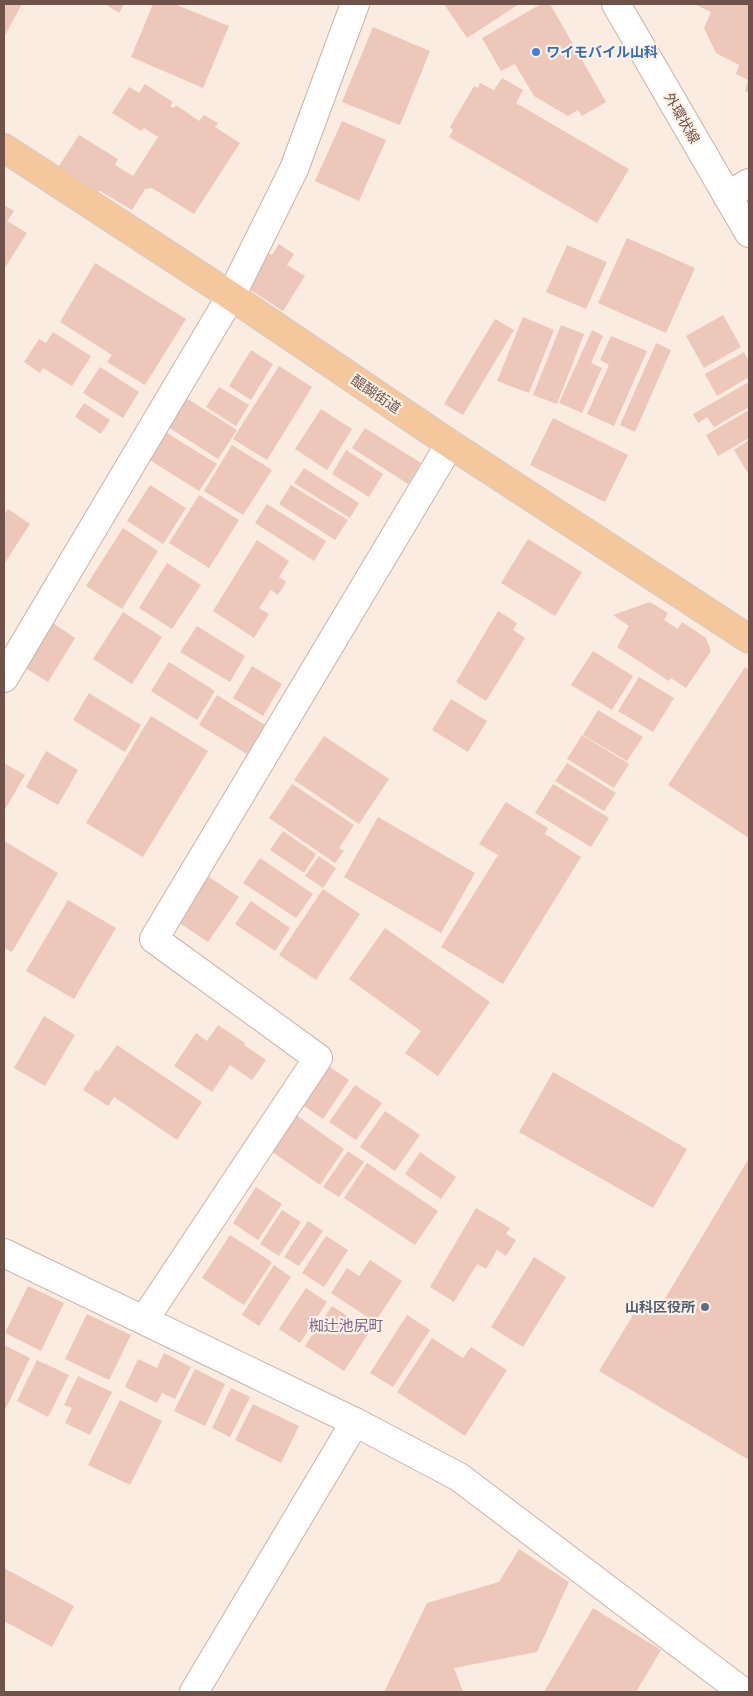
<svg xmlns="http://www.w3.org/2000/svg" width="753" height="1696" viewBox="0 0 753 1696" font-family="'DejaVu Sans','Noto Sans JP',sans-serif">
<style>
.building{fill:#edc7ba}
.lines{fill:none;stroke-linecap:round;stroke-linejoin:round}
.minor-casing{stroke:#c9b3a9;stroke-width:30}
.major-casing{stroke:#d4cbc9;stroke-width:30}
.minor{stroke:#fff;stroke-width:28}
.major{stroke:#f5c79d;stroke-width:28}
.shop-dot{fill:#3f7fe0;stroke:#fef1e6;stroke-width:2}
.service-dot{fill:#5c6f8a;stroke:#fef1e6;stroke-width:2}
.labels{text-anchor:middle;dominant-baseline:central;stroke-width:4.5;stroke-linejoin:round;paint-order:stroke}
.shop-label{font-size:14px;font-weight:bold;fill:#366cbe;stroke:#fef1e6;text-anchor:start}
.street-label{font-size:14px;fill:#6f524a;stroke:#fef1e6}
.service-label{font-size:14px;font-weight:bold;fill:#4e5e75;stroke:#fef1e6;text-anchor:end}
.neighbourhood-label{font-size:15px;fill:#7d6692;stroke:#fef1e6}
</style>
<rect width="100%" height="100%" fill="#faece0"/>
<g class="building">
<polygon points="4,4 22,4 4,37"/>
<polygon points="105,4 124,4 119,13"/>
<polygon points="153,4 174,4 229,26 203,88 131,57"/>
<polygon points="444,4 519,4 467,38"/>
<polygon points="541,4 550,4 606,102 582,116 578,110 568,116 534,96 515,64 501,71 482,38"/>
<polygon points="694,4 749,4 749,93 745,91 748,80 736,74 739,65 716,53 704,28 711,12"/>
<polygon points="373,27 430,51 400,125 342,102"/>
<polygon points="502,78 523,90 516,103 629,169 597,223 449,137 453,130 450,127 474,86 478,88 480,83 494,90"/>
<polygon points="145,84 173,102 170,106 174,108 176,105 199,121 204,115 218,123 215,127 240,143 194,214 152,188 145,189 132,210 100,191 95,192 57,169 79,135 118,159 115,165 133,176 158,137 144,128 141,131 112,113 129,87 139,93"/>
<polygon points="342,121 386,140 359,201 315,181"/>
<polygon points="4,205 14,211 7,221 27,233 4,269"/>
<polygon points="627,238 695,268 666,333 598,303"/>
<polygon points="279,244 294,254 287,265 305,276 283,311 246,287 268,253 272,255"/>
<polygon points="567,245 607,262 586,309 546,292"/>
<polygon points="95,263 186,319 145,385 107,362 112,355 60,322"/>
<polygon points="723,315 741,347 704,368 686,336"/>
<polygon points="523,317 554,330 529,393 497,381"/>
<polygon points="495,319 514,330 463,415 444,404"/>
<polygon points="561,325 584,334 557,404 533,395"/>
<polygon points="592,330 603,336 591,363 602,368 582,413 559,403"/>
<polygon points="53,332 91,356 72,386 43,368 40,373 24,362 39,339 46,343"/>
<polygon points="611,336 647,351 614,426 587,414 609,365 600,360"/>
<polygon points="656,343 671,350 635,432 620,425"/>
<polygon points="251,350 273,364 251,400 229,386"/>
<polygon points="744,352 749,362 749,377 717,396 705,374"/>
<polygon points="279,366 312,387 267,460 233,439"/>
<polygon points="100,367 139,392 123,418 83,393"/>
<polygon points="749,382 749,407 714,427 707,417 698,423 693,414"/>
<polygon points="219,387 249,405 236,426 206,407"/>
<polygon points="183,396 237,430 218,459 165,425"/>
<polygon points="84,403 110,420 101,434 75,417"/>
<polygon points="321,409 352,429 327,470 295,449"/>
<polygon points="749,410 749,438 718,456 706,435"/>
<polygon points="553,418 628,455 605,502 530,465"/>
<polygon points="365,428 421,463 408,484 352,448"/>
<polygon points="162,430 217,464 199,491 145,457"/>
<polygon points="749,440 749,475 734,450"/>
<polygon points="232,445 272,470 243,515 204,491"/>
<polygon points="346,450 383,474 369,497 332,474"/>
<polygon points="304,468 359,503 350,518 294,483"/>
<polygon points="150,485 186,508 163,544 127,521"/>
<polygon points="291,485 348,520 335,540 279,504"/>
<polygon points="199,495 239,520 209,568 169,543"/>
<polygon points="267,504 326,541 314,561 255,523"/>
<polygon points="8,509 30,524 4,564 4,515"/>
<polygon points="123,528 158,551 122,609 86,586"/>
<polygon points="528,539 582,572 555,616 501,583"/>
<polygon points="257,540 289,561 279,577 286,582 278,595 271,590 259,608 269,614 254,638 213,611"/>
<polygon points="167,563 201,585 172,629 139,608"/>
<polygon points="650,602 668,613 664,620 678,629 682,622 706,638 711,651 686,688 671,678 669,681 617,647 629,626 613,615"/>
<polygon points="498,611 517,623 513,630 525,638 486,701 456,682"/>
<polygon points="123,612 162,637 132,684 93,659"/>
<polygon points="50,621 75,638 48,682 22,666"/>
<polygon points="197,626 245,656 230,682 180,652"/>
<polygon points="593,651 633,676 612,710 571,685"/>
<polygon points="169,662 215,691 197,720 151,691"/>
<polygon points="252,666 282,684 263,716 233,698"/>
<polygon points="745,667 749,670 749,838 668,785"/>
<polygon points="639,677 674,698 653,732 618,711"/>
<polygon points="89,693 141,725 125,752 73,720"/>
<polygon points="217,695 265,725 247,754 199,725"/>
<polygon points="451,699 487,721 468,752 432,730"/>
<polygon points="598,710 643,737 627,761 583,735"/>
<polygon points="151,716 208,751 143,857 86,823"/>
<polygon points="582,735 629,764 614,788 567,759"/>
<polygon points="324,736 389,779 359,824 294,780"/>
<polygon points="46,751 78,770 58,805 26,787"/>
<polygon points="4,763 25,775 4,811"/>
<polygon points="567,763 616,793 604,811 555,781"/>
<polygon points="292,784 354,825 339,848 344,851 335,863 269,818"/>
<polygon points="553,784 609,818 591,847 535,813"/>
<polygon points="506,802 548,828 545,834 581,857 503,984 441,947 498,855 479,844"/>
<polygon points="378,817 475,873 441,933 344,877"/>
<polygon points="283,831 316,854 304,873 270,850"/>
<polygon points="4,841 58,873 12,952 4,948"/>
<polygon points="319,856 336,868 323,888 305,876"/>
<polygon points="260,858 313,894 296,918 243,883"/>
<polygon points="203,873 239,897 208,942 172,918"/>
<polygon points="323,889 360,914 316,980 279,955"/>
<polygon points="68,900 116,928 74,999 26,971"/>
<polygon points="251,901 290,928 275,951 235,924"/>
<polygon points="385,928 490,1002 438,1076 405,1053 421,1031 349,979"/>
<polygon points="44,1016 75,1035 45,1086 14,1068"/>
<polygon points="218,1025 245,1043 244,1045 266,1060 252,1080 230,1065 212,1092 174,1066 196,1033 207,1041"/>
<polygon points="117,1045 202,1102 177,1140 114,1097 108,1106 83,1090 96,1070 98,1072"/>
<polygon points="327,1065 349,1080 323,1119 301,1104"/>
<polygon points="553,1072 687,1149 653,1208 519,1132"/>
<polygon points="355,1085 382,1103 356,1140 329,1122"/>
<polygon points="385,1111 420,1135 395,1171 360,1147"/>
<polygon points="296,1115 344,1149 320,1185 271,1151"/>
<polygon points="348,1151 364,1162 339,1197 323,1187"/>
<polygon points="420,1152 456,1177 441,1199 405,1174"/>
<polygon points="749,1158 749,1460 599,1371 641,1302 657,1312"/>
<polygon points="367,1163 438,1211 415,1245 344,1198"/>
<polygon points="256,1187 282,1204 258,1240 233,1223"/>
<polygon points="476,1208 510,1228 506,1234 516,1240 506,1256 497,1250 486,1269 477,1264 454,1302 430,1287"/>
<polygon points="282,1210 301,1222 279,1256 260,1244"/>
<polygon points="308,1221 323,1231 299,1266 284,1257"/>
<polygon points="230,1235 272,1262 244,1305 202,1278"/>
<polygon points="326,1236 348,1250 324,1287 302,1273"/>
<polygon points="534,1257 566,1277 523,1347 491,1327"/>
<polygon points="370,1260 402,1281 375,1322 331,1293 347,1268 359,1276"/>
<polygon points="274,1265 291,1277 259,1326 242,1315"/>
<polygon points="28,1286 64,1303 41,1351 5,1333"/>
<polygon points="306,1288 327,1302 300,1343 279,1329"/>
<polygon points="332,1306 370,1331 344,1371 305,1346"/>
<polygon points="87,1314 131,1335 109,1380 65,1359"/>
<polygon points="407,1315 430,1330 393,1387 370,1373"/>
<polygon points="432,1338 463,1358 471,1347 507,1370 465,1436 397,1392"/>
<polygon points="4,1345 30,1358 4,1412"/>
<polygon points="164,1353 191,1367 175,1399 162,1393 157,1403 125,1387 138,1359 157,1368"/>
<polygon points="37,1360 69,1375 48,1417 17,1401"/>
<polygon points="195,1369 225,1384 205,1426 174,1411"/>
<polygon points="78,1376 112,1392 90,1435 65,1423 72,1408 64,1405"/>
<polygon points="231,1388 250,1397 230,1437 212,1428"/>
<polygon points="120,1400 162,1421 130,1485 88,1465"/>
<polygon points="253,1404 299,1426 281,1463 235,1440"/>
<polygon points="519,1549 569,1582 537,1652 454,1668 463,1692 384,1692 427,1603 499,1582"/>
<polygon points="4,1568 74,1606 52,1647 4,1621"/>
<polygon points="593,1608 661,1650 636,1692 544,1692"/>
</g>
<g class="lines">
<g class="minor-casing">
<g id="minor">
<polyline points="616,4 749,233"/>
<polyline points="727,196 749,183"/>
<polyline points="4,678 231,296 294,169 355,4"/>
<polyline points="4,1253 355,1422 459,1477 743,1692"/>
<polyline points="144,1320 318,1058 154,939 450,444"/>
<polyline points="194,1692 355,1422"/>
</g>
</g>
<g class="major-casing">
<polyline id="major" points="4,148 231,296 450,444 749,639"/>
</g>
<use href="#minor" class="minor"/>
<use href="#major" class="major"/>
</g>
<circle class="shop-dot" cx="536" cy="52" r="5"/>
<circle class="service-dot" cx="705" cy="1307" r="5"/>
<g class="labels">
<g class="shop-label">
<text x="546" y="52">ワイモバイル山科</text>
</g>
<g class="street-label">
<text transform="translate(682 118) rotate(60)">外環状線</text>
<text transform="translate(376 394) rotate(34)">醍醐街道</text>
</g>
<g class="service-label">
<text x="695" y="1307">山科区役所</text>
</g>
<g class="neighbourhood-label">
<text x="346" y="1326">椥辻池尻町</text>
</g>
</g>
<rect width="753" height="1696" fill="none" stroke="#6f524a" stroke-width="10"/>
</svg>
